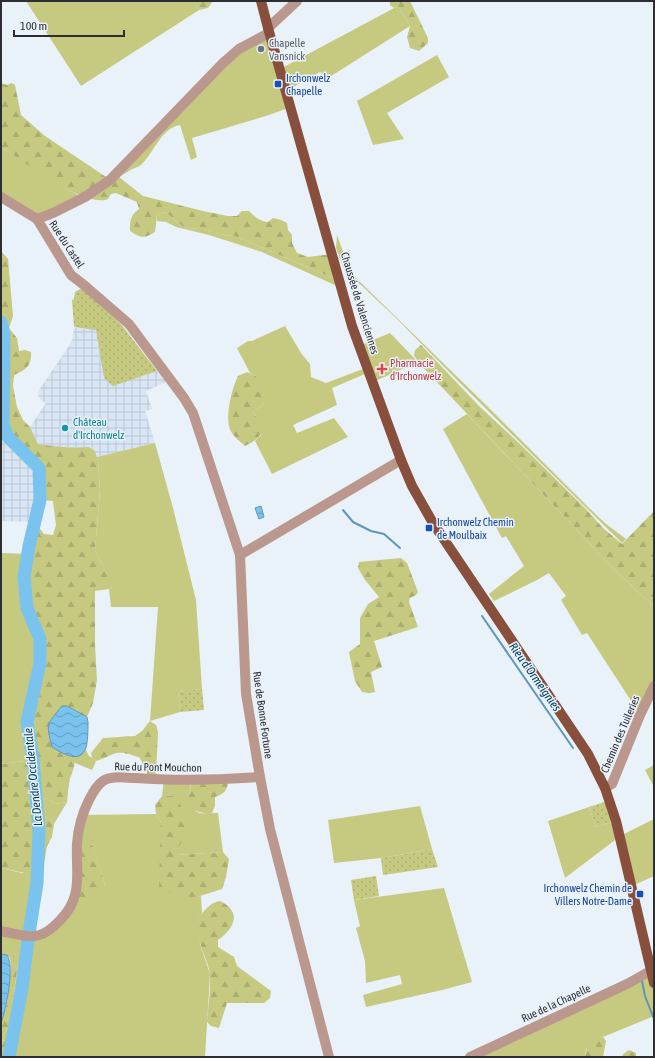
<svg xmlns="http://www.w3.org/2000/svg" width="655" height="1058" viewBox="0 0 655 1058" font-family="'Asap Condensed',sans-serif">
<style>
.industrial{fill:url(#industrial-grid)}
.grass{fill:#c6c980}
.forest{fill:url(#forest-firs)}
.park{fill:url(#park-dots)}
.water{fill:url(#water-waves);stroke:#6296b6}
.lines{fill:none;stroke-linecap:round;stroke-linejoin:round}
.stream{stroke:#6296b6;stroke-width:2}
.river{stroke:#79c3ee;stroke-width:13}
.minor{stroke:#ba988e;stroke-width:10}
.major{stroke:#884f3d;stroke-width:10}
.worship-dot{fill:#6b7280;stroke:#e9f1f9;stroke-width:1.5}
.transit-dot{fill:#1a4fb4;stroke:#e9f1f9;stroke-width:1.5}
.health-dot{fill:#e0444e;stroke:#e9f1f9;stroke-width:1.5}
.culture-dot{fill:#0f9aa8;stroke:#e9f1f9;stroke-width:1.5}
.labels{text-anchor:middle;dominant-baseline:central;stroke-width:3;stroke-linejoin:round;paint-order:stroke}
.worship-label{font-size:11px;fill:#5b616d;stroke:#e9f1f9;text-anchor:start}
.transit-label{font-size:11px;fill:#164399;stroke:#e9f1f9;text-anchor:start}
.street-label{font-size:11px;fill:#2c2e32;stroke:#e9f1f9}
.health-label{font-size:11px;fill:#be3a42;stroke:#e9f1f9;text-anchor:start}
.culture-label{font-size:11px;fill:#0d838f;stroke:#e9f1f9;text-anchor:start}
.water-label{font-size:12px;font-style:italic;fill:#00405c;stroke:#e9f1f9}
</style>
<defs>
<pattern id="industrial-grid" width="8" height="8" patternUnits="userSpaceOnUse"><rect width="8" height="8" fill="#d8e5f4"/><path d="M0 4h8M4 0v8" fill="none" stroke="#bac5d2"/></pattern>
<pattern id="forest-firs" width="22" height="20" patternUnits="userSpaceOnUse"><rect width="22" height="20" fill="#c6c980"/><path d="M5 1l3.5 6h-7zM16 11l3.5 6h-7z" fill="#aaad6f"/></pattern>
<pattern id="park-dots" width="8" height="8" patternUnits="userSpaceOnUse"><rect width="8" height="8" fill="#c6c980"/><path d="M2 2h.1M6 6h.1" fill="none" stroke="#aaad6f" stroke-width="1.8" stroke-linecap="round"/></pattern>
<pattern id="water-waves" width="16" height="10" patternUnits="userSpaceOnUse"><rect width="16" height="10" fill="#79c3ee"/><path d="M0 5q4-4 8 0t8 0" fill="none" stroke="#639fc1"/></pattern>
</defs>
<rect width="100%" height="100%" fill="#e9f1f9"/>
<g class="industrial">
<polygon points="74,328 96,329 104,377 113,385 157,371 166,382 146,391 152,409 145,411 155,443 97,457 95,451 89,447 73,448 53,447 38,444 30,427 46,403 42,401 38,396 39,390 69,346 72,340"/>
<polygon points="4,354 3,388 16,445 39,468 40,500 35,522 1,521 1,355"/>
</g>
<g class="grass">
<polygon points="26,1 194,1 199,10 81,86"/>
<path d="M398 6 410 26 328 78 320 72 286 91 291 107 269 115 192 138 197 157 191 160 180 125C161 128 154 153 141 165 137 168 133 168 129 171 126 173 122 175 119 177L223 63 269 33 280 69Z"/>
<polygon points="437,55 449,77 387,113 404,139 373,145 357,101"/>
<polygon points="1,147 65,188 78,195 85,197 37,215 1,197"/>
<polygon points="165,212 185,228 204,229 221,235 235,236 335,279 337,286 262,252 209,235 176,227 166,222 157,221 157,215"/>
<polygon points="337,235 349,268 355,277 484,403 588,507 606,524 626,539 622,543 461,384 396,318 361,285 354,280 348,279 336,248"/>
<polygon points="285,326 301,353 310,364 311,377 326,383 363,369 365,374 332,388 337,405 293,425 297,433 334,418 348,437 272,474 255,441 261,435 256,416 253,412 264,403 256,376 250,373 237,348 248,341 252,341"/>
<polygon points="390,333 418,362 373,382 359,346"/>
<polygon points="467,414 609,564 654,607 654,682 639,713 587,633 582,635 561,600 566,596 549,573 537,580 494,601 489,594 524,566 506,536 502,538 443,429"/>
<polygon points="155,443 173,508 196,600 202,689 178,691 180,712 150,721 158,607 111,607 109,589 114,583 114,574 102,564 95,551 100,490 98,461 97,457"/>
<polygon points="1,553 28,554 24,577 27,608 40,639 40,663 27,722 33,760 1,764"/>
<polygon points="86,750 89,756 96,761 92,770 75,763 75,757 81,754"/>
<polygon points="654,765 654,787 645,770"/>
<path d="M164 780 190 784 191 789 186 801C199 817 199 813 218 813L223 852 177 855V849L185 837 176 796H162Z"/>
<polygon points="47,798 55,804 67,802 54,824 49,818 38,816 36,800 41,801"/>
<polygon points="420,806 432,849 381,858 334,863 328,820"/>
<polygon points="589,807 596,827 616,821 620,836 654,819 654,876 632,886 619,837 565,878 548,821"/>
<polygon points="156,814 161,822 161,849 197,897 201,896 202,913 198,921 200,944 210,974 205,1057 9,1057 11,1050 1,1038 10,1024 18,963 11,956 10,958 7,955 1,954 1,868 22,873 38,870 37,884 29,936 42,937 73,901 105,885 93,847 77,845 83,815"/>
<polygon points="444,888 472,982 442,990 366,1007 363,995 402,984 400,975 366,983 365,961 356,928 360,926 354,900"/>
<polygon points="645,974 654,983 654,1016 603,1037 600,1035 586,1049 585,1057 470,1057"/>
</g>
<g class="forest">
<polygon points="194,1 213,1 208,8 199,10"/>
<polygon points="390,1 410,1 428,38 428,43 419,51 410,48 407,37 410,26 398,6 394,8 390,5"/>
<path d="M1 83 7 85 12 83 15 85 21 115 45 136 109 179 119 177 143 196 203 211 228 216H237L242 211H249C255 217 259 221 268 222L273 218 281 220 287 223 288 230 292 235V243L297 253 308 257 332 254 335 279 235 236 221 235 204 229 185 228 165 212 157 215 155 232C144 239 141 238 130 231 130 220 130 216 139 209L137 202 116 193 111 194 108 199C85 209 22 160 1 147Z"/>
<path d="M1 251 8 259 13 316 9 328 17 338 19 351 25 350 31 352C32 366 26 370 14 375L13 386 17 407 23 420 30 427 38 444C55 447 72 448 89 447L95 451 98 461 100 490 95 551 102 564 115 574 114 583 109 589 95 591V645L97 680 93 703 87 717 67 706 68 755 75 757C75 767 73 770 70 779 68 786 68 795 67 802L55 804 47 798 41 801 36 800 38 816 49 818 54 824 52 837 47 846 44 864 38 870 30 874 1 868V764L33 760 27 722 40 663V639L27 608 24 577 35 522 44 534 53 535 56 525 53 501 40 500 39 468 8 437 3 425V354L1 355Z"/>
<polygon points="421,345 480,407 522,446 586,509 603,528 622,544 654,511 654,607 609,564 418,362 414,355 415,350"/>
<path d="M247 372 256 376 265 394 264 403 253 412C266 430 265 436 245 446 241 442 235 438 232 433 223 421 232 388 238 376Z"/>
<polygon points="401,558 407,563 418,592 416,595 410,598 409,602 418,627 374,641 382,667 371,672 375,692 370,693 362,692 355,681 349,652 360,644 360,618 368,604 379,597 365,580 358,568 359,562"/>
<path d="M150 721 156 725 158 732 156 775H148L140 758C133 755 124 752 117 753 110 754 105 759 96 761L92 758 91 753 103 738 135 736 142 731Z"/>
<path d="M228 782C227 792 223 794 215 797V806L212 813 207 814 189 809 186 801 191 789 190 783Z"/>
<polygon points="162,796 176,796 184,812 185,838 177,849 177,855 223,852 229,859 226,877 222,889 197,897 180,896 159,888 161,822 156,814 155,805"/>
<polygon points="84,844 93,846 105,885 100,898 94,902 80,902 74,897 77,845"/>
<path d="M220 901C242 912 235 928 218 940V947L234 957 237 966 271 991 270 998 264 1003H227L219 1028 211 1026 207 1022C208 1009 211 987 210 975 208 955 186 928 205 910 210 905 213 902 220 901Z"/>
<polygon points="11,956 17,957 18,963 10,1024 1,1038 1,1023 7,1003 11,967 10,958"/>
<polygon points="600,1035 603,1037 606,1041 603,1057 585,1057 588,1042 594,1036"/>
<polygon points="1,1040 9,1043 11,1050 9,1057 1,1057"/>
<polygon points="629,1050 636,1053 636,1057 622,1057 623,1054"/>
</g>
<g class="park">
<polygon points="80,289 85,291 121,324 157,371 113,386 104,378 96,330 74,327 72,300 74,299 75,292"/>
<polygon points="202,689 204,710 180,712 178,691"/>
<polygon points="610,800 616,821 596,827 589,807"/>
<polygon points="432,849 438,867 383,875 381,858"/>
<polygon points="376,876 379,896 354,900 351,880"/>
</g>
<g class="water">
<polygon points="261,506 264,517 259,519 255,508"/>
<path d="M62 706H67L87 717 88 722C88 728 88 745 85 750 79 764 60 752 52 747 46 722 46 726 62 706Z"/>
<path d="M1 954 7 955C15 966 6 1010 1 1023Z"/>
</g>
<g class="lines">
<g class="stream">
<polyline points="343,510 353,522 371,531 384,534 400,548"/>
<polyline points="482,616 573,748"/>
<polyline points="642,981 645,996 654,1019"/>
</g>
<polyline class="river" points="1,322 4,334 3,425 8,437 39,468 40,500 29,546 24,577 27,608 40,639 40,663 27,722 33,760 39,831 37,883 28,940 22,988 9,1057"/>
<g class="minor">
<polyline points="268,28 297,1"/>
<polyline points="1,197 37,219 71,275 84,285 129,324 184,398 193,413 240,555"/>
<polyline points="37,219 53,213 85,197 110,180 223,63 239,49 269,33"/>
<polyline points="605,788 612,784 640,715 654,686"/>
<path d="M1 931C11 933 24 937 34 936 41 936 47 932 53 927 61 920 69 912 73 901 80 884 76 862 77 844 78 829 82 814 89 800 92 794 97 785 103 781 111 775 126 778 136 778 177 781 218 780 260 777"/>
<polyline points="329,1057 270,829 260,777 246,694 240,555 401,460"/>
<polyline points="470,1057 627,984 652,970"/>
</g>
<polyline class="major" points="261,1 268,28 352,326 401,460 412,486 433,523 588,754 605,788 616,821 654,983"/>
</g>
<circle class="worship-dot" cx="261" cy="49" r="4"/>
<g class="transit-dot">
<rect x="274" y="80" width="8" height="8" rx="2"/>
<rect x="425" y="524" width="8" height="8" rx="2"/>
<rect x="636" y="890" width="8" height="8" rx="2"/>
</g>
<path class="health-dot" d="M380 363h4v4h4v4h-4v4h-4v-4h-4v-4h4z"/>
<circle class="culture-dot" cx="65" cy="428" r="4"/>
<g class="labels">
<g class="worship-label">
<text x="269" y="43">Chapelle<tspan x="269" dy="13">Vansnick</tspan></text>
</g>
<g class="transit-label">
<text x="286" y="78">Irchonwelz<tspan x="286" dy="13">Chapelle</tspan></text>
<text x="437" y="522">Irchonwelz Chemin<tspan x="437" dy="13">de Moulbaix</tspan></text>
<text x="632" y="888" text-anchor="end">Irchonwelz Chemin de<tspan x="632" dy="13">Villers Notre-Dame</tspan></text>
</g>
<g class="street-label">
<text transform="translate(67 244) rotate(57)">Rue du Castel</text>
<text transform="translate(360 303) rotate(73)">Chaussée de Valenciennes</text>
<text transform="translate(263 715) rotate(82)">Rue de Bonne Fortune</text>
<text transform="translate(620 734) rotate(-67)">Chemin des Tuileries</text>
<text transform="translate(158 767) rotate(1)">Rue du Pont Mouchon</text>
<text transform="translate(556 1003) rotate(-25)">Rue de la Chapelle</text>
</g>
<g class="health-label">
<text x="390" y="363">Pharmacie<tspan x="390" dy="13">d'Irchonwelz</tspan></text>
</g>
<g class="culture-label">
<text x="73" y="422">Château<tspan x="73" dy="13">d'Irchonwelz</tspan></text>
</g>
<g class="water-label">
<text transform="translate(535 677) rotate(55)">Rieu d'Ormeignies</text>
<text transform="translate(33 777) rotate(-96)">La Dendre Occidentale</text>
</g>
</g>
<rect width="655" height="1058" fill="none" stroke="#2c2e32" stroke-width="4"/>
<path d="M14 30v6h110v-6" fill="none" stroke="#2c2e32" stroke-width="2"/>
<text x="20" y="30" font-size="12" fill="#2c2e32" stroke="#e9f1f9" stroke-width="3" paint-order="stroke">100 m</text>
</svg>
